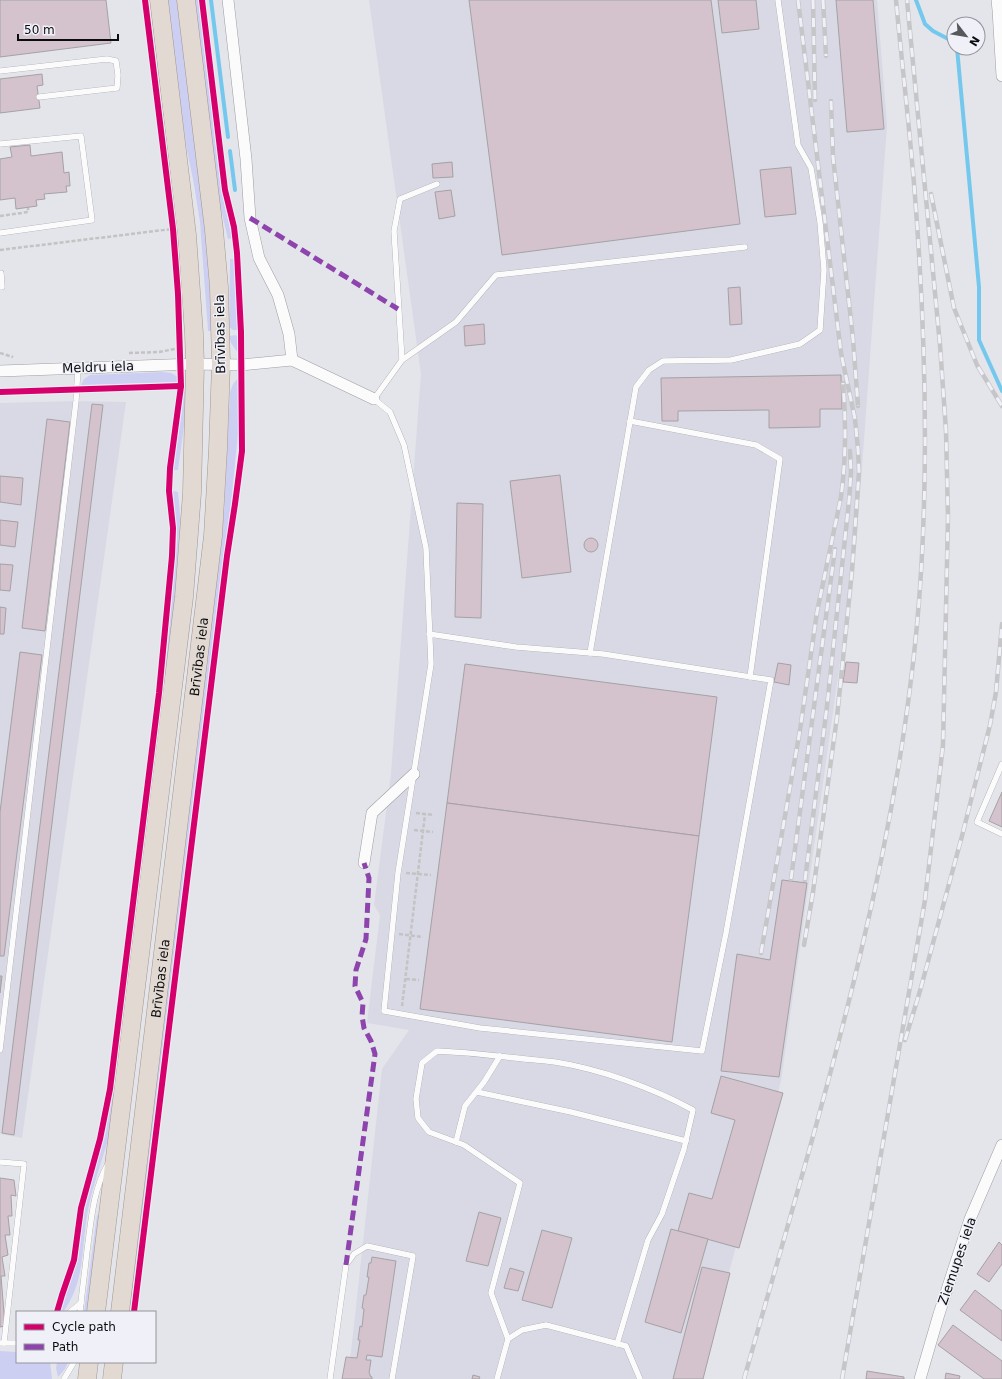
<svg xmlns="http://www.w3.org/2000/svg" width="1002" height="1379" viewBox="0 0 1002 1379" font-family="'DejaVu Sans',sans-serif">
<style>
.built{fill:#d8d9e4}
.green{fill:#cdcff2}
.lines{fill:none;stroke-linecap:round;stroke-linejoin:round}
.stream{stroke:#75c8ed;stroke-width:4}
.building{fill:#d4c2cd;stroke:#a4a2a5}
.service-casing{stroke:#9f9fa2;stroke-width:6}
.minor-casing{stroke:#9f9fa2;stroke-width:12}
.trunk-casing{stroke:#a3978f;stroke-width:19}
.path{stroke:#c3c3c4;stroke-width:2.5;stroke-dasharray:4 2;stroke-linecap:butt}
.service{stroke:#fbfbfc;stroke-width:5.5}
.minor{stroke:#fbfbfc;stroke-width:11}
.trunk{stroke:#e2d9d2;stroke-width:18}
.rail-casing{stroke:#c6c6c8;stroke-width:4.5}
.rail{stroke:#f0f0f9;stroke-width:3;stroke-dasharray:9;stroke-linecap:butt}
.quiet{stroke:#8e44ad;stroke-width:5;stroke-dasharray:10 5;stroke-linecap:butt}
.cycleway-casing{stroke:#f0f0f9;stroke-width:8}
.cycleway{stroke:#d6006c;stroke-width:6}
.labels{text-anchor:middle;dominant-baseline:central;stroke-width:3;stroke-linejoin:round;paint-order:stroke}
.street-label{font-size:13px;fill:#0b0c0e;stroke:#f0f0f9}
</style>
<rect width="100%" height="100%" fill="#e4e5ea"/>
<g class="built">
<polygon points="369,0 877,0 887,125 856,549 781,1081 700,1379 348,1379 382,1069 409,1030 367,1023 380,915 374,905 391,774 421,374"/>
<polygon points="76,401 126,402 22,1138 0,1134 0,403"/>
</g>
<g class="green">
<polygon points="167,0 179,0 208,238 214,331 208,331 200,222 193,179 187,151 179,100"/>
<polygon points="193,0 199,0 223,198 232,238 228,239 218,197"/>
<polygon points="230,259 234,259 238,324 237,330 233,330 229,327"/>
<polygon points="236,335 238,338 238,353 231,343 229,336"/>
<polygon points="162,372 171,373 178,377 177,382 81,385 84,379 90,375"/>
<polygon points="239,377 239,423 232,494 130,1312 127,1312 224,513 230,392 233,384"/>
<polygon points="184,386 188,397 178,470 173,470 182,411"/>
<path d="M173 491 178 492 181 524 180 564 110 1133C103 1158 93 1184 88 1210 81 1246 86 1281 63 1312H60L77 1259 85 1206 105 1134 116 1064 171 608 177 538Z"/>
<polygon points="97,1215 99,1216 88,1312 84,1312"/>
<polygon points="0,1351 17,1352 17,1362 50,1362 52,1379 0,1379"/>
<polygon points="57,1362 68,1362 65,1369 58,1377 56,1368"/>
</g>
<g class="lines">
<g class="stream">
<polyline points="211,0 228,137"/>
<polyline points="916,0 925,24 933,31 954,42"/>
<polyline points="957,48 979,287 979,340 1002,391"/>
<polyline points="230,151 235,190"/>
</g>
</g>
<g class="building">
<polygon points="0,0 106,0 111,43 0,57"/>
<polygon points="469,0 711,0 740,224 502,255"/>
<polygon points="718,0 756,0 759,29 722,33"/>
<polygon points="836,0 873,0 884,129 847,132"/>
<polygon points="42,74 43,85 37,86 40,108 0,113 0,79"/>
<polygon points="30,145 31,156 62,152 64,173 69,172 70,186 66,186 67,192 44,194 45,199 36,200 37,206 16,209 15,198 0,200 0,159 12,157 10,147"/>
<polygon points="452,162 453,177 433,178 432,164"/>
<polygon points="791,167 796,214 765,217 760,170"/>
<polygon points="451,190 455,216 439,219 435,192"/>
<polygon points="740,287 742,324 730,325 728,288"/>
<polygon points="484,324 485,344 465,346 464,326"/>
<polygon points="841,375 842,409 820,409 820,427 769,428 769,410 678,411 678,421 662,421 661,378"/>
<polygon points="92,404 103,405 14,1135 2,1133"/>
<polygon points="47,419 70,422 45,631 22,628"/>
<polygon points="560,475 571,572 522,578 510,481"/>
<polygon points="0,476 23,478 21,505 0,502"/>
<polygon points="457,503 483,504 481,618 455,617"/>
<polygon points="0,520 18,522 15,547 0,545"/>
<circle cx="591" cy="545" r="7"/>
<polygon points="0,564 13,565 10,591 0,590"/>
<polygon points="0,607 6,608 4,634 0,634"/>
<polygon points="20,652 42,655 4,956 0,956 0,812"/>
<polygon points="846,662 859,663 857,683 843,682"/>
<polygon points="778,663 791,665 789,685 774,682"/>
<polygon points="465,664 717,697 699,836 447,803"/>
<polygon points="1002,792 1002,827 989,821"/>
<polygon points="447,803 699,836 672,1042 420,1009"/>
<polygon points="782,880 807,883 779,1077 721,1071 737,954 770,960"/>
<polygon points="0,976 2,976 0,993"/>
<polygon points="721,1076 783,1093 739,1248 678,1231 689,1193 712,1199 735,1120 711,1113"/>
<polygon points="0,1178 14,1180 16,1196 11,1195 12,1216 8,1216 10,1235 5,1235 8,1255 2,1257 5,1276 1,1276 5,1326 0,1327"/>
<polygon points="479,1212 501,1218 488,1266 466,1261"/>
<polygon points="671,1229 708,1239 681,1333 645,1322"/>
<polygon points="542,1230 572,1238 552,1308 522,1300"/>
<polygon points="999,1242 1002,1245 1002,1264 989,1282 977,1274"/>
<polygon points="372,1257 396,1261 382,1357 367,1355 366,1360 371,1360 369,1373 370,1374 370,1376 372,1377 372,1379 342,1379 346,1357 357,1358 360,1340 358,1340 360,1326 362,1327 364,1309 362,1308 364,1295 366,1295 369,1277 367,1277 369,1263 371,1263"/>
<polygon points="702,1267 730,1273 703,1379 673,1379"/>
<polygon points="510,1268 524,1272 518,1291 504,1288"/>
<polygon points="975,1290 1002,1311 1002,1341 960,1310"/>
<polygon points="953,1325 1002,1361 1002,1379 984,1379 938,1345"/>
<polygon points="867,1371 904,1377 904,1379 866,1379"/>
<polygon points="946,1373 960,1376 959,1379 945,1379"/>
<polygon points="473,1375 480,1377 479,1379 472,1379"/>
</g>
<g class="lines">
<g class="service-casing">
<g id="service">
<polyline points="0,71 107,59 116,61 118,75 117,88 39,97"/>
<polyline points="0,144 81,136 92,220 0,233"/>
<polyline points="0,287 2,287 1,273"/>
<polyline points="402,360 394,231 400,199 437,184"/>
<polyline points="630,421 756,445 780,459 750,677"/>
<polyline points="429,634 516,647 603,654 771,680 726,933 702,1051 480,1028 384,1011 398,873 431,664 426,548 404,445 390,412 374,399 402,360 456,322 496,275 745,247"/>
<polyline points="590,653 636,387 649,370 663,361 731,360 800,344 820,330 824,270 820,222 811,168 798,145 778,0"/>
<polyline points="1002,764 977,822 1002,834"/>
<polyline points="0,1050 76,401 78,368"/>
<polyline points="477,1092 571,1112 686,1141"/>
<polyline points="456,1142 465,1106 484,1082 500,1056"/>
<polyline points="0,1162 24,1164 4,1343"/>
<polyline points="70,1312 81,1303"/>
<path d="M80 1312C82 1291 85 1271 87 1251 91 1222 93 1189 108 1164"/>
<path d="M508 1339 491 1293 520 1183 464 1145 429 1132 418 1118 416 1099 422 1063 437 1051C461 1052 484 1054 507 1057 523 1059 539 1060 555 1062 600 1069 653 1088 693 1110L684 1149 662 1214 648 1240 617 1344"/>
<polyline points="1,1343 17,1343"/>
<polyline points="64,1379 74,1362"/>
<polyline points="330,1379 346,1265 354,1254 367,1246 413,1256 392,1379"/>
<polyline points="497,1379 508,1339 522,1330 546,1325 626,1346 640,1379"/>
</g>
</g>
<g class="minor-casing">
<g id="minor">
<polyline points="228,0 246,159 250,218 259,258 278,295 289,334 292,360"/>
<polyline points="997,0 998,10 1002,76"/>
<polyline points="0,371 195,364 241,365 292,360 374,399"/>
<polyline points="364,863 372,813 414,774"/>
<polyline points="920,1379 939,1314 970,1219 1002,1145"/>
</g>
</g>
<g class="trunk-casing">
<g id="trunk">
<polyline points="96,1312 184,597 192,493 195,364 194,334 187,235 159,0"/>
<path id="s1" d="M120 1312 213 536 218 449 221 364 219 287 214 230 186 0"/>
<polyline points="87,1379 89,1362"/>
<polyline points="112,1379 114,1362"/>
</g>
</g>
<g class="path">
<polyline points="0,216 28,212 28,208"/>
<polyline points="0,250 172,229"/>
<polyline points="0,353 13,357"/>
<polyline points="129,353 159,352 180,348"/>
<polyline points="416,813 434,815"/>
<polyline points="414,830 433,832"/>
<polyline points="406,873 431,875"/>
<polyline points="399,934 423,937"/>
<polyline points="406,979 419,980"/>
<polyline points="402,1006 425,814"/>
</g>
<use href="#service" class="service"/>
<use href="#minor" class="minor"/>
<use href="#trunk" class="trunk"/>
<g class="rail-casing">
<g id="rail">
<polyline points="798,0 841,353 855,419 858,449 859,472 852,571 837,717 813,892 804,945"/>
<polyline points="813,0 815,100"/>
<polyline points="823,0 826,56"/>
<polyline points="831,101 833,157 853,339 858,406"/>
<polyline points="931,194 954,308 977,365 1002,406"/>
<polyline points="791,879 835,549"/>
<polyline points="805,880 827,706 849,501 851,472 850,451"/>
<path d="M761 953 800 730 817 612 841 497C846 460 846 420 843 383"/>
<polyline points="905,1040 920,991 962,836 990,725 996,692 1002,624"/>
<path d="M744 1379C814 1131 893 883 917 625 930 483 926 339 915 196 910 131 902 65 896 0"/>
<polyline points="842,1379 925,900 943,745 948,517 946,431 940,345 907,0"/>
</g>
</g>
<use href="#rail" class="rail"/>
<g class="quiet">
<polyline points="250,218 398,309"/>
<polyline points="346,1265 375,1054 371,1041 364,1028 362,1016 363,1003 355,986 356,970 366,939 369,878 364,863"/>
</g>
<g class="cycleway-casing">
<g id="cycleway">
<polyline points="0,392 181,386"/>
<polyline points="57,1312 62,1295 74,1260 81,1208 100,1139 110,1089 159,693 172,556 173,528 169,491 170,468 181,386 178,294 173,229 145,0"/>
<polyline points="134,1312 227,556 235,504 242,451 241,332 237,253 234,227 225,190 202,0"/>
</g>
</g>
<use href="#cycleway" class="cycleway"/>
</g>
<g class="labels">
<g class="street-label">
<text transform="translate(220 334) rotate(-91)">Brīvības iela</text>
<text transform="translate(98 367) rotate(-2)">Meldru iela</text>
<text stroke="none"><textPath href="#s1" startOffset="660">Brīvības iela</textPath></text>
<text stroke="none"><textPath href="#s1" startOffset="336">Brīvības iela</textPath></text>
<text transform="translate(957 1261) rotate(-71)">Ziemupes iela</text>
</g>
</g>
<rect x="16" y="1311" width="140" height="52" fill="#f0f0f9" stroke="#94959b"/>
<rect x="24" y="1324" width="20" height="6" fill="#d6006c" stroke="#94959b"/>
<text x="52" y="1331" font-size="12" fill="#0b0c0e">Cycle path</text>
<rect x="24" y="1344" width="20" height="6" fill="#8e44ad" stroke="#94959b"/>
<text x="52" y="1351" font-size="12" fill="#0b0c0e">Path</text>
<g transform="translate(966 36) rotate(121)"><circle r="19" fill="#f0f0f9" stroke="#94959b"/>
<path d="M0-3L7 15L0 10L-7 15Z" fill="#57585b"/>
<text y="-6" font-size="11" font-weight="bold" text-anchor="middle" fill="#0b0c0e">N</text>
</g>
<path d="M18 34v6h100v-6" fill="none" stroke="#0b0c0e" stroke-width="2"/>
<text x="24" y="34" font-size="12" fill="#0b0c0e" stroke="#f0f0f9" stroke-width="3" paint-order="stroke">50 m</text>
</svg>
